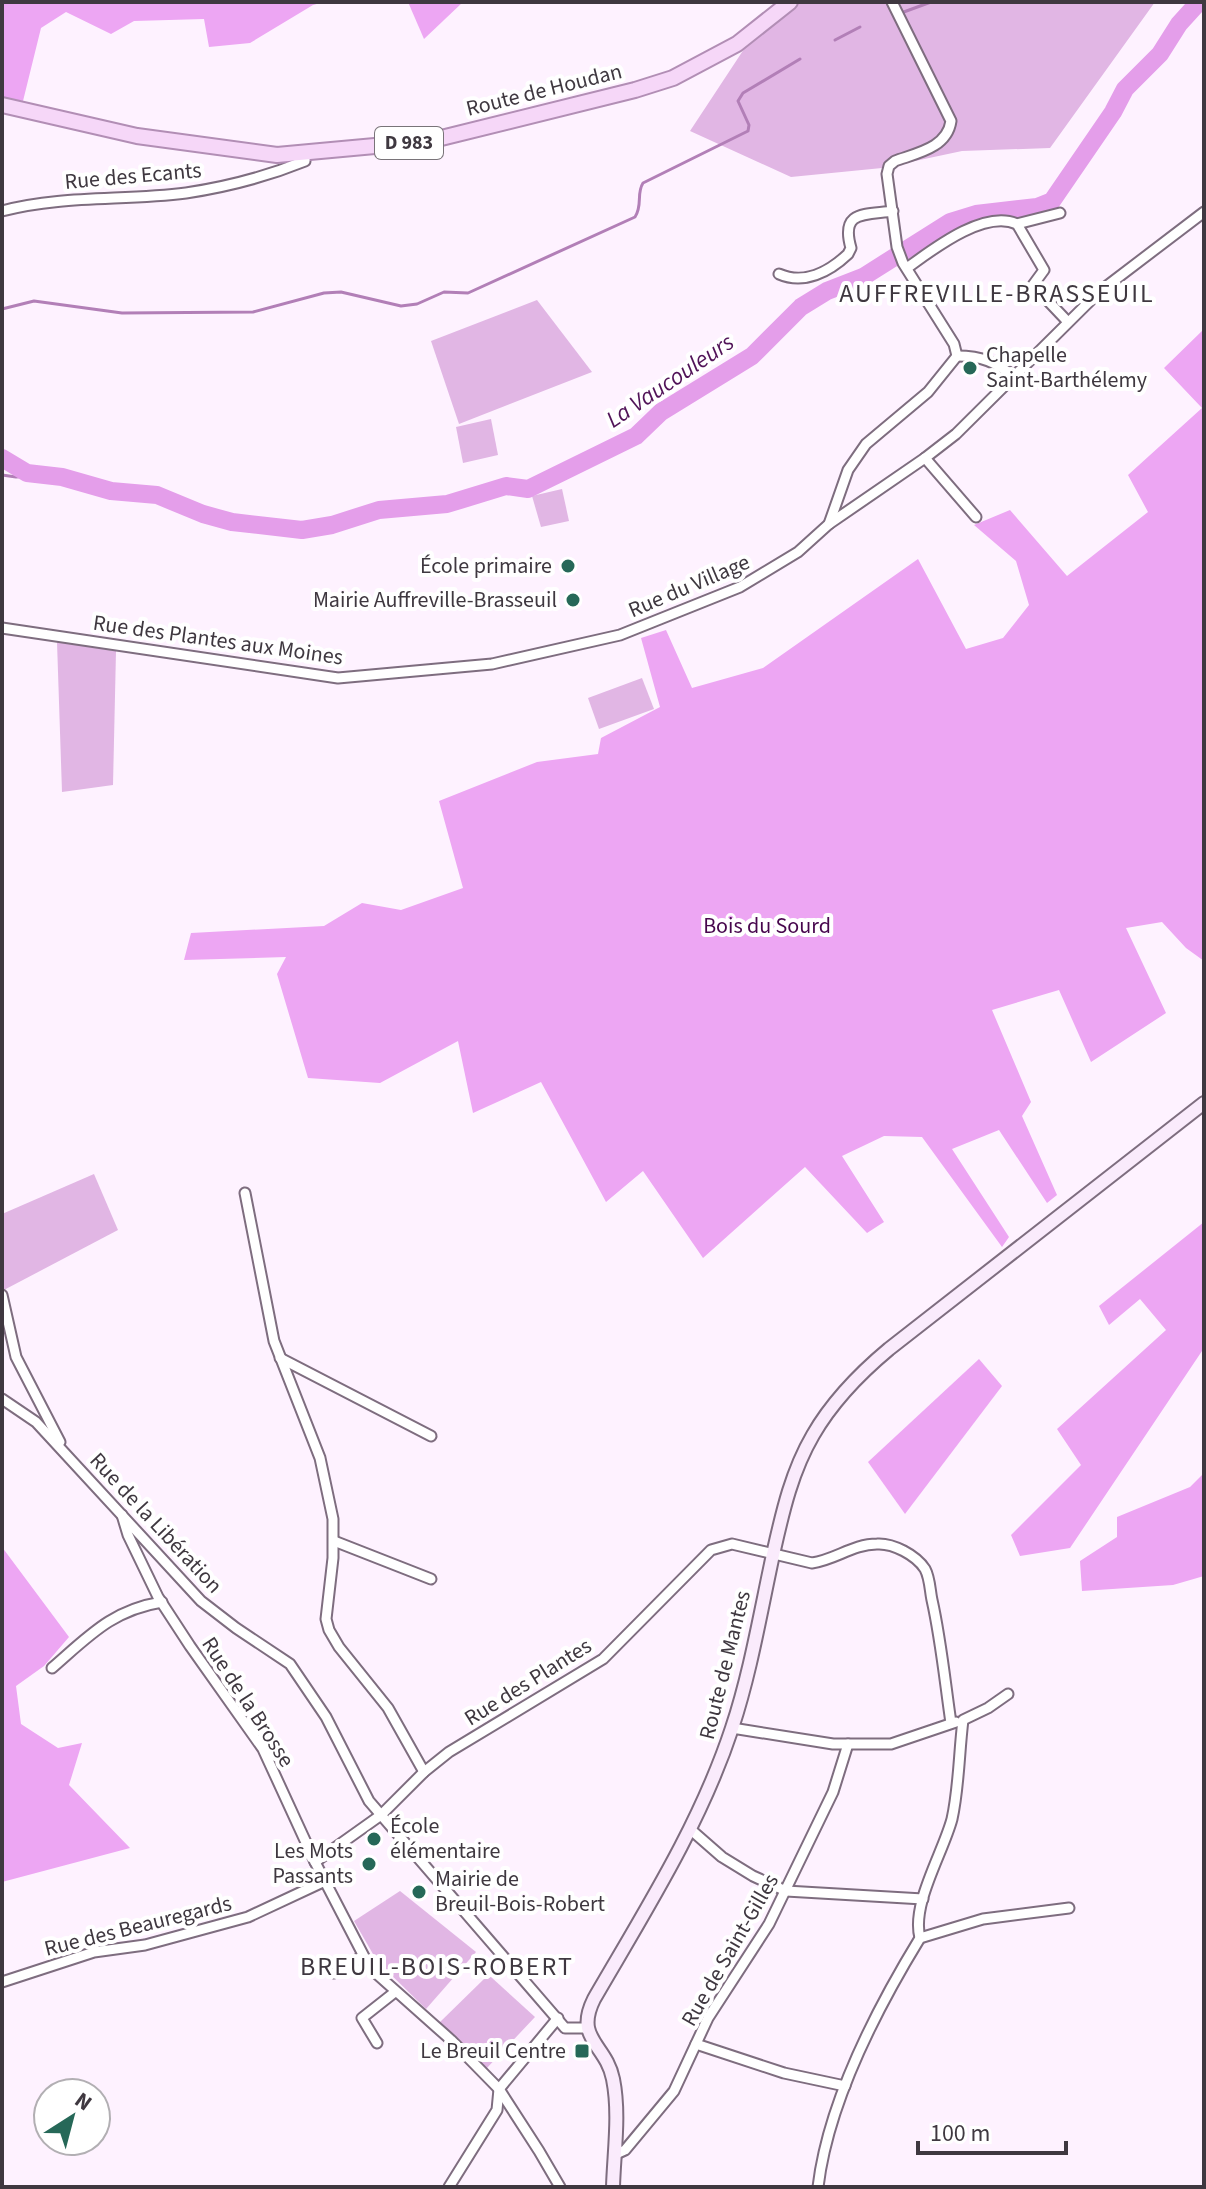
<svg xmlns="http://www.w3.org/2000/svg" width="1206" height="2189" viewBox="0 0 1206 2189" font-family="'Source Sans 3',sans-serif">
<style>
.green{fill:#e1b6e4}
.forest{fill:#eda6f3}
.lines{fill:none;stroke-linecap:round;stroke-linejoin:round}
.stream{stroke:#b27fb7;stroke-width:3}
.river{stroke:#e49eea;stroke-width:18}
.minor-casing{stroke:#7e6d7f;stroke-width:13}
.secondary-casing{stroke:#7e6d7f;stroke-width:16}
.primary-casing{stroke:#b28eb5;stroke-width:18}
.minor{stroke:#fff;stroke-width:9}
.secondary{stroke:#faebfc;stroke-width:12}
.primary{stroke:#f6d7f8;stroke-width:14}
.poi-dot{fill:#266858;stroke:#fff;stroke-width:3}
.labels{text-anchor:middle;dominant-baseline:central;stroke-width:8;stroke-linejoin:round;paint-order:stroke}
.shield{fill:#fff;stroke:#797479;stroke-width:2}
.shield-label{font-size:20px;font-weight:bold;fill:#3f3840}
.street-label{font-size:22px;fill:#3f3840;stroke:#fff}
.poi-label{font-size:22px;fill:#3f3840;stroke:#fff;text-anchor:end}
.park-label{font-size:22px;fill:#47064d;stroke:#fff}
.water-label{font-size:24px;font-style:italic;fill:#511358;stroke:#fff}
.quarter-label{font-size:26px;letter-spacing:2px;fill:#3f3840;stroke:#fff}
</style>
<rect width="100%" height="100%" fill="#fef2ff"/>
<g class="green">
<polygon points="775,2 1155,2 1050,148 962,151 882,168 791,177 690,131"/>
<polygon points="537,300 592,372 459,424 431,341"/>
<polygon points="491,419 498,455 463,463 456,427"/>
<polygon points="562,489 569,521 541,527 532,496"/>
<polygon points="57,642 116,651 113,785 62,792"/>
<polygon points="642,678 654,709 599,729 588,698"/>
<polygon points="94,1174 118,1230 2,1291 2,1214"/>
<polygon points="400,1891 476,1952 426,2009 377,1961 354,1921"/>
<polygon points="491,1977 535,2017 486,2069 438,2024 485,1978"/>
</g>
<g class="forest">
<polygon points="2,2 324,2 313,5 250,43 209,47 204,19 134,21 111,34 66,12 41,28 23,101 2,97"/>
<polygon points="408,2 463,2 424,39"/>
<polygon points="1204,329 1204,961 1186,948 1162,922 1126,928 1166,1013 1091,1062 1059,990 992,1010 1031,1102 1022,1116 1057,1195 1047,1203 999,1130 952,1149 1009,1237 1002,1247 922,1137 884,1136 842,1156 884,1222 867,1233 805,1167 703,1258 643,1171 606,1202 541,1082 473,1113 458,1041 380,1083 308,1078 277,974 286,957 184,960 191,933 324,926 362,903 401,910 463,888 439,801 537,762 598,754 601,738 660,707 641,638 666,630 692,688 763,668 918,559 966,649 1003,638 1029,605 1016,561 974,525 1010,510 1067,576 1148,512 1128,475 1202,408 1164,368"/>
<polygon points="1204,1222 1204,1348 1070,1548 1020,1556 1011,1535 1081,1465 1057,1429 1166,1330 1140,1299 1109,1325 1099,1306"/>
<polygon points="979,1359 1002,1386 905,1514 868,1462"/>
<polygon points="1204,1473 1204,1576 1173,1585 1082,1591 1080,1561 1117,1537 1117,1517 1190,1487"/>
<polygon points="2,1547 69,1637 44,1666 16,1686 21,1724 58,1748 82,1743 69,1785 130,1848 2,1882"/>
</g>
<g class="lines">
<g class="stream">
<polyline points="901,13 931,2"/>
<polyline points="835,40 860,27"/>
<path d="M2 309 34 301 122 313 253 312 324 293 341 292 401 306 417 304 444 292 468 293 635 217C643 205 636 194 643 183L748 131 749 125 738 101 743 93 800 59"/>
<polyline points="2,475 16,477 40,475"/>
</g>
<polyline class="river" points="2,458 27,473 62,477 111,491 157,495 203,514 232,522 302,530 332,525 379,510 447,504 506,486 528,489 636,436 661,412 752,356 801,307 827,291 863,277 950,222 976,214 1037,207 1052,201 1113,112 1125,89 1160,54 1179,24 1199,2"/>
<g class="minor-casing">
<g id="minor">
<path d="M892 2 951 121C947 148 917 153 895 161L889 166 887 174 897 247 903 263 954 344 957 356"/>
<path d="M2 211C62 195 124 201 186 193 226 187 268 176 305 161V154"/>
<polyline points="1017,224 1044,270 1033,285 1068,322"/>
<path d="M907 268C932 250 984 209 1017 224L1060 213"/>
<path d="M779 274C804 285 829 272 848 254L851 248C840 210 865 215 893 211"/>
<path d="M957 356C983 356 994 362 1016 377"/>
<polyline points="925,458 976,517"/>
<polyline points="829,524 925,458 956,434 1099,292 1204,212"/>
<polyline points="2,628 338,678 492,664 620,635 740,587 798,552 829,524 848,470 866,444 928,392 957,356"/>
<polyline points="245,1193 274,1341 320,1458 333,1519 333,1558 326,1619 329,1630 339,1647 388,1708 424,1772"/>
<polyline points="2,1295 16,1357 60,1442"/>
<polyline points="280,1358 431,1436"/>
<polyline points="2,1399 36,1422 201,1601 236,1628 290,1664 326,1717 369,1801 565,2028 587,2028"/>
<polyline points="122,1515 128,1535 158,1597 190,1646 263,1749 315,1862 370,1968 451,2040 499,2089 539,2151 560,2187"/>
<polyline points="334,1541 431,1579"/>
<path d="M52 1668C89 1636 112 1610 162 1602"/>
<polyline points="732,1728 833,1744 891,1744 956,1722"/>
<polyline points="690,1829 722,1857 753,1876 786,1891 923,1899"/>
<path d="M315 1862 381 1815 424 1772 449 1752 603 1659 711 1550 732 1544 812 1563C835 1560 853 1544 877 1544 893 1543 916 1555 925 1569 930 1578 930 1591 932 1600 941 1640 945 1682 951 1723"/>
<polyline points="920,1938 983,1919 1069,1908"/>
<polyline points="334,1973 363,1956"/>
<polyline points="2,1982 94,1952 145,1945 248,1917 325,1881"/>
<polyline points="377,2043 362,2018 395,1992"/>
<polyline points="696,2044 784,2073 845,2086"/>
<polyline points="614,2155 625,2150 674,2091 708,2018 769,1924 833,1792 848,1744"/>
<polyline points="449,2187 497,2110 499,2089 558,2018"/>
<path d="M818 2187C828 2103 876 2010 920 1938 911 1904 943 1853 952 1819 959 1788 959 1752 963 1720L988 1708 1008 1694"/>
</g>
</g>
<g class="secondary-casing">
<path id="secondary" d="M613 2187C614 2152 620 2114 613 2079 606 2044 574 2039 594 1999 645 1911 700 1825 732 1728 751 1671 761 1609 774 1550 783 1510 792 1471 813 1435 832 1402 859 1374 889 1349L1204 1103"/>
</g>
<g class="primary-casing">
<polyline id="primary" points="2,105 137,136 277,155 429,141 635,90 673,78 737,44 790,2"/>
</g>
<use href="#minor" class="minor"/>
<use href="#secondary" class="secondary"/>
<use href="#primary" class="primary"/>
</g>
<g class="poi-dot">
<circle cx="970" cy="368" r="8"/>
<circle cx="568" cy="566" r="8"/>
<circle cx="573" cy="600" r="8"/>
<circle cx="374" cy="1839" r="8"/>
<circle cx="369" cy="1864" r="8"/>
<circle cx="419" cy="1892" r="8"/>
<rect x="574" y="2043" width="16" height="16" rx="4"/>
</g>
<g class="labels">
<rect class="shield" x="375" y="127" width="68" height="32" rx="6"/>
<g class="shield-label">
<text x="409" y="143">D 983</text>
</g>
<g class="street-label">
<text transform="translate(544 90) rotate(-14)">Route de Houdan</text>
<text transform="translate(133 176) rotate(-5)">Rue des Ecants</text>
<text transform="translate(689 586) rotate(-23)">Rue du Village</text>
<text transform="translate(218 640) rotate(8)">Rue des Plantes aux Moines</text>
<text transform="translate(156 1523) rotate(47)">Rue de la Libération</text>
<text transform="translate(725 1665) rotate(-76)">Route de Mantes</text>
<text transform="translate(528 1682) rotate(-32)">Rue des Plantes</text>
<text transform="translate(248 1702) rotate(57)">Rue de la Brosse</text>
<text transform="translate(138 1926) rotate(-14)">Rue des Beauregards</text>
<text transform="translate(730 1950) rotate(-60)">Rue de Saint-Gilles</text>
</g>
<g class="poi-label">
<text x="986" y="355" text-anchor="start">Chapelle<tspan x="986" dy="25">Saint-Barthélemy</tspan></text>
<text x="552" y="566">École primaire</text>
<text x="557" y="600">Mairie Auffreville-Brasseuil</text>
<text x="390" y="1826" text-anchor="start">École<tspan x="390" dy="25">élémentaire</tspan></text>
<text x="353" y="1851">Les Mots<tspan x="353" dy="25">Passants</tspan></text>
<text x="435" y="1879" text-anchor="start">Mairie de<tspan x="435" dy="25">Breuil-Bois-Robert</tspan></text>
<text x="566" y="2051">Le Breuil Centre</text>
</g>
<g class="park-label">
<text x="767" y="926">Bois du Sourd</text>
</g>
<g class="water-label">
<text transform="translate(670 381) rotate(-34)">La Vaucouleurs</text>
</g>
<g class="quarter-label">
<text x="997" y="293">AUFFREVILLE-BRASSEUIL</text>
<text x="437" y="1966">BREUIL-BOIS-ROBERT</text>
</g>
</g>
<rect width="1206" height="2189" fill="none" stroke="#3f3840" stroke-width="8"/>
<g transform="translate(72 2117) rotate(36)"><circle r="38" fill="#ffffff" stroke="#b2afb3" stroke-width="2"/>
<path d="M0-6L14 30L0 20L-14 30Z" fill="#266858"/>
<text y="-12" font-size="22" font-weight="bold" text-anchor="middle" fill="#3f3840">N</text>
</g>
<path d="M918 2141v12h148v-12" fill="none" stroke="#3f3840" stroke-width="4"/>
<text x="930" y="2141" font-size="24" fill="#3f3840" stroke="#ffffff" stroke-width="6" paint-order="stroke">100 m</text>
</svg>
